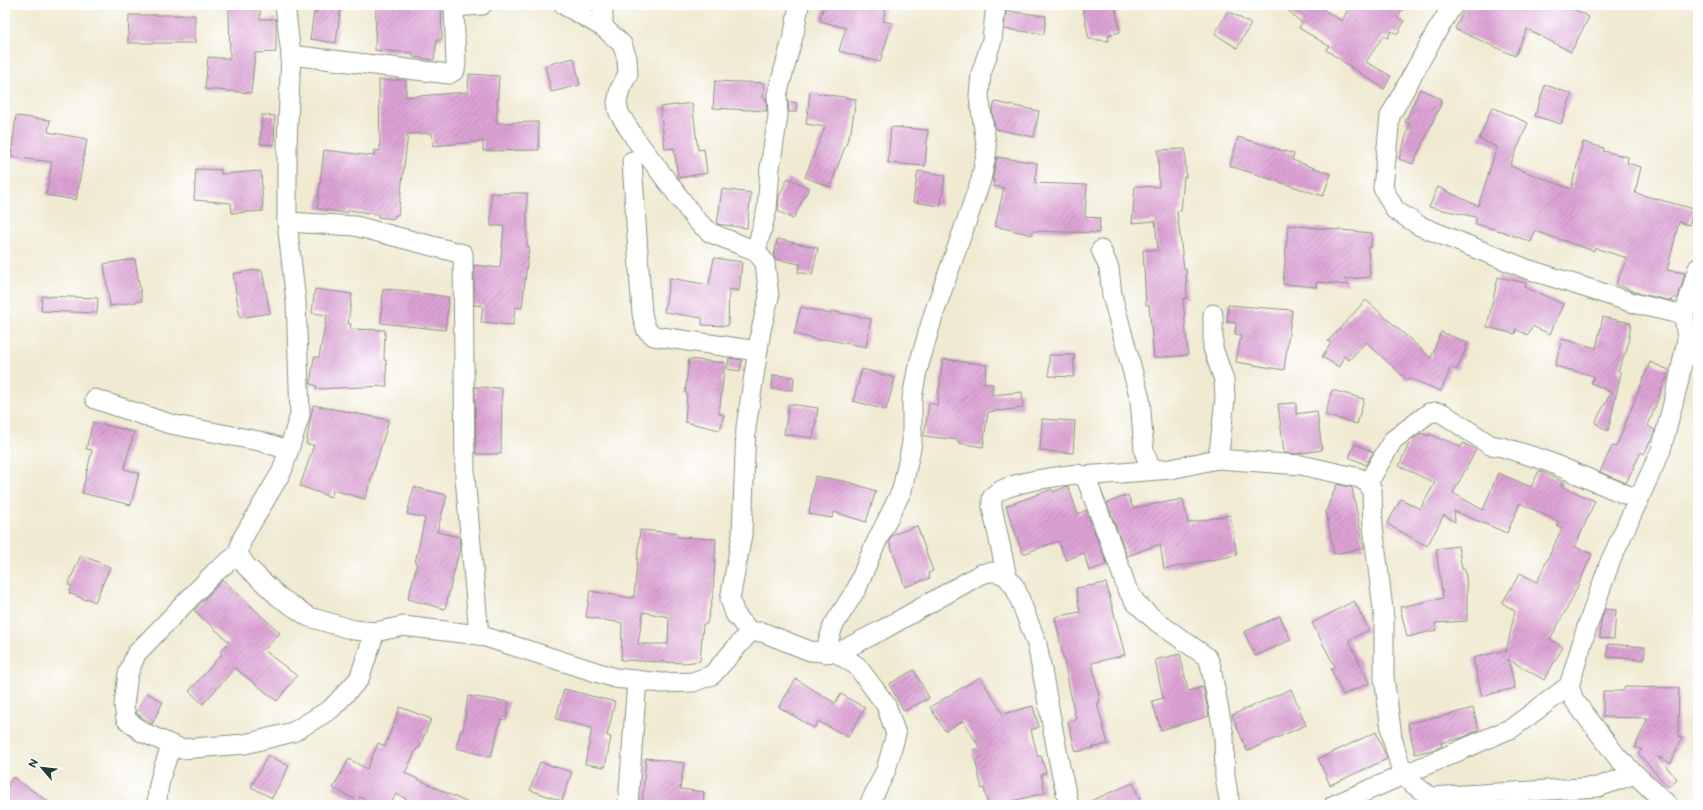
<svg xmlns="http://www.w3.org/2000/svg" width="1703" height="810" viewBox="0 0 1703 810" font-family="'Balsamiq Sans',sans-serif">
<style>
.building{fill:url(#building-hatch);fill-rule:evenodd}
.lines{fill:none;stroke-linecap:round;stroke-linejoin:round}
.minor-casing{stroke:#889483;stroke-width:21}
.minor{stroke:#fff;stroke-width:19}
</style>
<defs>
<pattern id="building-hatch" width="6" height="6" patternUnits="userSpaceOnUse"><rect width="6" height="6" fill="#dda3d5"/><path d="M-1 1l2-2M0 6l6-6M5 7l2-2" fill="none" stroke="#b386ae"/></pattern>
</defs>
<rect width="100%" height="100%" fill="#fff"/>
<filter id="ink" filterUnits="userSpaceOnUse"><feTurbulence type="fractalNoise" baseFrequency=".025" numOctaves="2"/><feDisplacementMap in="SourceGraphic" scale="8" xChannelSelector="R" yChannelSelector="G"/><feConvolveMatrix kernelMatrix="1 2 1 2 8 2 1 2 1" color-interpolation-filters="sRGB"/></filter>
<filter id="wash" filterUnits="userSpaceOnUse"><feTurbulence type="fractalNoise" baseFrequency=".012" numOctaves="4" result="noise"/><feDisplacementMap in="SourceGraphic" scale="16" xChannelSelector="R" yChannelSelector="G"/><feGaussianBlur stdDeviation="0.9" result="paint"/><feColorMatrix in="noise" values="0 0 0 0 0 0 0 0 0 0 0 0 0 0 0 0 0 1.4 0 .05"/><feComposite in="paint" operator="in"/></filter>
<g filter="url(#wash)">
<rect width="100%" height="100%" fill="#f0ead2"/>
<g id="blocks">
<g class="building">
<polygon points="229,5 260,5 260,19 276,19 276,52 255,53 251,93 205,89 208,57 230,59"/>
<polygon points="317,5 341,5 336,43 310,39 314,12 317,13"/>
<polygon points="376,5 441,5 442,40 437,40 434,60 413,57 413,53 375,50"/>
<polygon points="824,5 886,5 883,21 892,23 880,62 839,51 846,28 820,21"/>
<polygon points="1102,5 1115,5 1120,32 1108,35 1109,41 1089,39 1083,9"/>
<polygon points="1282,5 1316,5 1342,21 1350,5 1405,5 1398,18 1404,21 1398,34 1391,31 1388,38 1383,36 1366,62 1391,76 1384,89 1326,50 1329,46 1299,28 1302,23"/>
<polygon points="1466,5 1566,5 1589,17 1571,52 1527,29 1515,56 1455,29"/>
<polygon points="1006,11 1046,16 1044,34 1004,29"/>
<polygon points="1228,11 1251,24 1237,48 1215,34"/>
<polygon points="129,15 195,15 195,43 128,43"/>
<polygon points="574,58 580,85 551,92 545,65"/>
<polygon points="469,74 499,76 496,123 538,122 539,150 483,151 483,141 433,146 432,133 408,134 398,215 395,215 394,219 378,217 378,214 348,210 348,213 317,209 324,150 374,156 374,150 380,151 379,80 406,80 406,97 468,92"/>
<polygon points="715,81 764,83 763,98 766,98 767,111 713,108"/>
<polygon points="1545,85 1572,94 1561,124 1535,116"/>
<polygon points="1420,89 1441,99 1441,104 1413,164 1399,159 1410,124 1405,122"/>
<polygon points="810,92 856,99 851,131 830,187 805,177 825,127 806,124"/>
<polygon points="788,101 797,103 796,112 789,112"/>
<polygon points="995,102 1039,111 1034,137 995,129 992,111"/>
<polygon points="692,103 698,150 704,149 707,173 678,178 674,148 665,149 660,107"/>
<polygon points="1492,107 1528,123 1510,166 1571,189 1583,142 1604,148 1603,151 1628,157 1627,163 1641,167 1635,193 1694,209 1689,225 1679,222 1667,270 1685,273 1678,298 1673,298 1672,301 1641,294 1616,284 1627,258 1595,248 1594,251 1535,231 1531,242 1504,232 1476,224 1476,217 1429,207 1438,187 1478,206 1497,147 1479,139"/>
<polygon points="262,115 275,116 274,145 260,144"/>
<polygon points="16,116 50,120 48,132 87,139 76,200 46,195 52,162 11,157"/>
<polygon points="891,127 928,130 925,166 888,163"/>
<polygon points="1238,137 1294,154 1292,160 1331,174 1323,196 1230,166"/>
<polygon points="1185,149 1186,177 1184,177 1181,211 1177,211 1184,269 1186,269 1187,298 1183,299 1188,355 1154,358 1149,305 1146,305 1143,250 1158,250 1155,221 1132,223 1135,186 1159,187 1158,150"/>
<polygon points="997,157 1037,163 1035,183 1087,185 1085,217 1100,218 1099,233 1033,231 1032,235 995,226 1004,188 993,186 994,180 992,180"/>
<polygon points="196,169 221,170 221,174 261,171 263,211 232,213 231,203 194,200"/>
<polygon points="918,171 945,175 941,206 913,202"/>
<polygon points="788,178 809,188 793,219 778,211 779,196"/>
<polygon points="722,189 751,193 747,228 717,224"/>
<polygon points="491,193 527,193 527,246 529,246 522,308 515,307 513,325 481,322 483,306 474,305 474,265 500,268 504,226 491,226"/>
<polygon points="1288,225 1372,233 1371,247 1368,247 1370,277 1344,279 1350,285 1317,282 1316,287 1283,284"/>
<polygon points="777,239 818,248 812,275 798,272 800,264 775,259 774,256"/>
<polygon points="714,258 742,262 739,291 729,289 728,326 702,325 702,318 664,312 670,278 709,285"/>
<polygon points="135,259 142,301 110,306 104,264"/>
<polygon points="254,270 262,270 270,313 240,318 233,274"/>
<polygon points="1498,277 1526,283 1525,287 1563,304 1550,334 1532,326 1528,335 1516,329 1515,334 1487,327"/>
<polygon points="315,289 352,294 348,324 351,324 350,329 385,330 384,360 386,360 387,386 316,389 317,386 310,384 314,357 319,357 327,315 312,313"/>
<polygon points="383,289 411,291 411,292 449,297 445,330 381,323"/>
<polygon points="42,296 98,298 97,313 41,311"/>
<polygon points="1366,300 1431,358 1441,332 1468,343 1457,370 1451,367 1441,391 1409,378 1407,380 1366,342 1349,360 1344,356 1339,367 1322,357 1331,343 1328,341"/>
<polygon points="1228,305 1292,310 1284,370 1236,362 1241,335 1235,334 1236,323 1227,322"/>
<polygon points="801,307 831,314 831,311 871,319 866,347 824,339 823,341 794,334"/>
<polygon points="1603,317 1631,323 1627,349 1618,371 1621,373 1608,431 1595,423 1611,392 1591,383 1594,376 1555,366 1562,339 1596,348"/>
<polygon points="1049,355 1074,355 1074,377 1049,376"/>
<polygon points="729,358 742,360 740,371 727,369"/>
<polygon points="689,359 725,363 719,414 724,415 720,430 685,422 687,393 685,393"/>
<polygon points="943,359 987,365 984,383 993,384 992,395 1022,392 1023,408 988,412 983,447 958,443 958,440 924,436 929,403 937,405"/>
<polygon points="1650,362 1669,370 1648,426 1655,430 1654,434 1644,454 1641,452 1626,483 1600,472 1612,446 1616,447"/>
<polygon points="862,369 895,378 886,410 853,401"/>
<polygon points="773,375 794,377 793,390 772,389"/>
<polygon points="475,387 502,388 501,454 476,454"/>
<polygon points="1332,390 1364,399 1357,424 1325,415"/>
<polygon points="1296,403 1296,414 1317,411 1322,450 1296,454 1284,453 1278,404"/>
<polygon points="789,404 818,408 813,438 784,434"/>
<polygon points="313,405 389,420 365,499 333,490 331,497 300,486 314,445 306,444"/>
<polygon points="1042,419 1075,421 1073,453 1040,451"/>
<polygon points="93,422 134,432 124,469 139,473 131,505 82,493 92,450 86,449"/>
<polygon points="1421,433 1429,436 1430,434 1442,440 1443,439 1461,447 1463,443 1476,450 1453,493 1483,510 1498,473 1531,487 1539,471 1542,472 1563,482 1561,486 1595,501 1575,547 1592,554 1571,601 1550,639 1563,647 1544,680 1508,659 1515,688 1482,696 1473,658 1506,650 1506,653 1515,611 1502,603 1520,573 1537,582 1562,528 1557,526 1559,522 1520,503 1507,533 1454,511 1455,522 1444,515 1427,546 1387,524 1401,499 1420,509 1435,483 1399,466 1410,441"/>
<polygon points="1355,444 1373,452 1366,465 1349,457"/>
<polygon points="815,476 848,482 876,491 866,522 834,512 832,518 809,514"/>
<polygon points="1337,484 1352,488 1364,548 1334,554 1326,511"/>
<polygon points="1068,486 1078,514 1086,510 1107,564 1089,571 1084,553 1066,560 1058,541 1023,554 1006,506 1052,489 1053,492"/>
<polygon points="414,487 447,495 437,532 459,537 460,547 445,609 408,599 417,564 415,563 425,518 407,514"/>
<polygon points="1128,495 1133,508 1183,499 1188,523 1230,515 1237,555 1164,569 1160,544 1127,556 1107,503"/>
<polygon points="917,526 933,571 928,573 930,578 905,587 889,541 892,535"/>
<path d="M640 530 677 533V537L716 539 713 595 707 624H703L700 661 685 663 621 660 622 623 586 617 590 591 632 598V596L634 597ZM643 612 669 617 668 644H638Z"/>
<polygon points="1458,546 1462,569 1465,569 1467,588 1467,621 1435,623 1437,630 1407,637 1400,607 1443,598 1436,549"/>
<polygon points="81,555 110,567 95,602 87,598 86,600 69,593 72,586 68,585"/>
<polygon points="223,580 280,633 264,650 297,676 277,701 235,668 203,704 189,691 222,654 220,652 229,642 194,610"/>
<polygon points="1106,583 1125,655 1092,663 1100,702 1097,703 1108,744 1076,752 1068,722 1076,720 1055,617 1080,612 1076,588"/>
<polygon points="1354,601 1369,630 1349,640 1369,683 1343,695 1331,669 1335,667 1312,623"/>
<polygon points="1605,609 1616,610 1614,639 1600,638 1601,621"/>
<polygon points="1280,616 1291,640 1255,656 1244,632"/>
<polygon points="1608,644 1645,647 1644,660 1607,657"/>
<polygon points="1180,654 1188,691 1203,687 1209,716 1161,730 1152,701 1163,698 1155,660"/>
<polygon points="914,670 929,698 904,711 889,684"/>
<polygon points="980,677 1003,714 1033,706 1039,727 1031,730 1038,757 1041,756 1046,773 1041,774 1045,793 996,805 988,805 984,788 982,789 973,750 980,748 963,721 945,731 930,707"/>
<polygon points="796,679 835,703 841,694 865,708 848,737 818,721 814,728 779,707"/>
<polygon points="1625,687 1679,688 1678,736 1682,738 1671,763 1658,757 1677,779 1668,787 1638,753 1642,750 1635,747 1648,718 1603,717 1603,691 1623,691"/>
<polygon points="564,689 615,702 607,736 611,737 605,767 585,764 592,728 556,719"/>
<polygon points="1291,689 1306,725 1247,751 1232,715"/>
<polygon points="147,693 163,702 152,724 136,713"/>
<polygon points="468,696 509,702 506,720 501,719 491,757 456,748 461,730 463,730"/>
<polygon points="400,707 431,719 419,748 417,748 405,773 472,805 419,805 396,794 390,805 375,805 360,797 358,801 333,788 349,759 367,769 378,743 385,746"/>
<polygon points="1473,708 1479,730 1464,737 1441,743 1442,746 1436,749 1415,754 1408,723 1436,717 1436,718"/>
<polygon points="1376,732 1387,759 1330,785 1318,759"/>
<polygon points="268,755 289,766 272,798 251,787"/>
<polygon points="646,758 684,763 680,789 704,792 703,805 642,805"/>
<polygon points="540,762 572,772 562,801 530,790"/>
<polygon points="13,777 53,805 5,805 5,789"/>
<polygon points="1133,783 1142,805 1081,805"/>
</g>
</g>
</g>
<g filter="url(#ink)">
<use href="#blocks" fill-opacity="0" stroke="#889483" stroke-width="1"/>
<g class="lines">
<g class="minor-casing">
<g id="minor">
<polyline points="285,5 291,55 287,144 287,222 296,302 300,415 282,471 242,539 238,554 214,573 136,654 128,674 124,705 126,719 142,732 181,749 245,744 293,732 331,709 359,679 375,632"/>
<polyline points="564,5 603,27"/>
<polyline points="603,5 603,27 622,44 627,58 628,74 620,89 617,103 619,113 634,137 697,221 711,233 756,251 765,263 769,297 761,330 746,427 742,535 730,599 735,614 750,632"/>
<polyline points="1453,5 1435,34 1390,116 1383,188 1395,210 1420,226 1527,269 1637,304 1684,315"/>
<polyline points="454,7 482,5"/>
<polyline points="291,55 449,74 455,70 456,64 454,5"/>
<polyline points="632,161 642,314 646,329 654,336 758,351"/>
<polyline points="287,222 355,226 463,254 465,477 479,635"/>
<polyline points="1101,250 1109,268 1112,295 1140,399 1144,451 1151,470"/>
<polyline points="756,251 767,209 770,168 778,116 777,95 794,33 799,5"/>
<polyline points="95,399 170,424 259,441 289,450"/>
<polyline points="1217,459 1301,465 1359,478 1368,483 1372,490 1373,526 1384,618 1384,677 1392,737 1403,776 1430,797 1598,787 1635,774"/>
<polyline points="1083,476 1087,481 1120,568 1127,589 1136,603 1157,622 1207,657 1210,663 1224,736 1225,777 1230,805"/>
<polyline points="1368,483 1393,440 1429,413 1436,412 1442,413 1490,445 1502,447 1544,460 1639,500"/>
<path d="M238 554 246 566 279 597 309 617 354 630 375 632 403 626 479 635 615 678 662 683 693 682 712 675 750 632H762L810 651 837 653 882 630 981 574C992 571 998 571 1007 577"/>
<polyline points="825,653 833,626 857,588 873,549 902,490 912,443 912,398 917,371 934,313 981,180 987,150 979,96 981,74 992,40 996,5"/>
<polyline points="837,653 857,666 886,705 896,734 886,770 869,805"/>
<path d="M157 805C157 783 164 765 172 745"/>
<polyline points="628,805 637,680"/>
<path d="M1069 805 1060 767 1037 644 1015 587 1007 577 992 507C992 505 992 500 992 498 998 483 1061 476 1077 474L1083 476 1171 469 1217 459 1220 445 1225 398 1224 380 1213 348V314"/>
<polyline points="1334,805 1512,728 1569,686"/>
<polyline points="1668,805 1618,758 1574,700 1569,686 1586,630 1610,562 1661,450 1678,384 1687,339 1684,315 1698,268"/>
</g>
</g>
<use href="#minor" class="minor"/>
</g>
</g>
<rect width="1703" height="810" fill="none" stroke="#fff" stroke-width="20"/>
<g transform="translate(42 768) rotate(298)" stroke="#ffffff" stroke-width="3" paint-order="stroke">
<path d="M0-3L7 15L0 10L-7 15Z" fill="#1f3d34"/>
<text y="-6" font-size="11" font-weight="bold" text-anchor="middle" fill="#1f3d34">N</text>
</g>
</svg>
